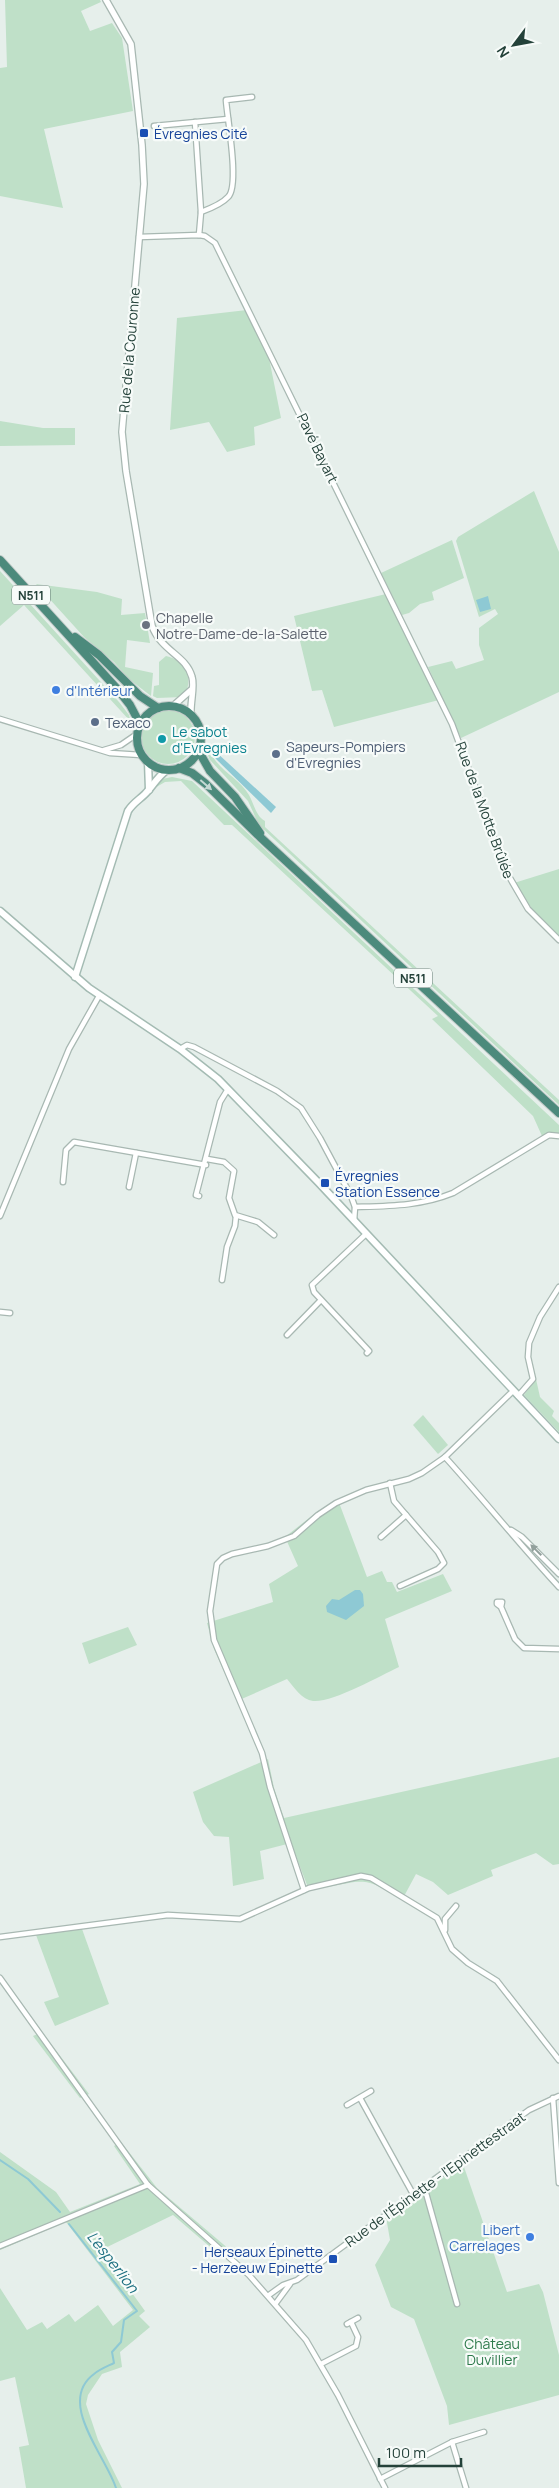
<svg xmlns="http://www.w3.org/2000/svg" width="559" height="2488" viewBox="0 0 559 2488" font-family="Manrope,sans-serif">
<style>
.green{fill:#bfe0c8}
.water{fill:#8ec9d4}
.lines{fill:none;stroke-linecap:round;stroke-linejoin:round}
.stream{stroke:#8ec9d4;stroke-width:2}
.minor-casing{stroke:#a8b8b2;stroke-width:7}
.tertiary-casing{stroke:#a8b8b2;stroke-width:8}
.secondary-casing{stroke:#a4bbb3;stroke-width:9}
.trunk-casing{stroke:#c2cac8;stroke-width:10}
.minor{stroke:#fff;stroke-width:4.5}
.tertiary{stroke:#fff;stroke-width:5.5}
.secondary{stroke:#fff;stroke-width:6}
.trunk{stroke:#4c8a7c;stroke-width:8}
.oneway{fill:#c4d9d4}
.oneway2{fill:#92a09c}
.transit-dot{fill:#1a4fb4;stroke:#f7fbf9;stroke-width:2}
.worship-dot{fill:#6b7280;stroke:#f7fbf9;stroke-width:2}
.shop-dot{fill:#3f7fe0;stroke:#f7fbf9;stroke-width:2}
.service-dot{fill:#5c6f8a;stroke:#f7fbf9;stroke-width:2}
.culture-dot{fill:#0f9aa8;stroke:#f7fbf9;stroke-width:2}
.labels{text-anchor:middle;dominant-baseline:central;stroke-width:4.5;stroke-linejoin:round;paint-order:stroke}
.shield{fill:#f7fbf9;stroke:#637a73;stroke-width:1}
.shield-label{font-size:12px;font-weight:bold;fill:#24423a}
.transit-label{font-size:14px;fill:#164399;stroke:#f7fbf9;text-anchor:start}
.street-label{font-size:14px;fill:#24423a;stroke:#f7fbf9}
.worship-label{font-size:14px;fill:#5b616d;stroke:#f7fbf9;text-anchor:start}
.shop-label{font-size:14px;fill:#366cbe;stroke:#f7fbf9;text-anchor:start}
.service-label{font-size:14px;fill:#4e5e75;stroke:#f7fbf9;text-anchor:start}
.culture-label{font-size:14px;fill:#0d838f;stroke:#f7fbf9;text-anchor:start}
.park-label{font-size:14px;fill:#2d7a4b;stroke:#f7fbf9}
.water-label{font-size:15px;font-style:italic;fill:#1c6f80;stroke:#f7fbf9}
</style>
<rect width="100%" height="100%" fill="#e6efeb"/>
<g class="green">
<polygon points="5,0 100,0 101,2 81,11 90,31 112,23 122,38 133,111 44,129 63,208 0,196 0,68 7,67"/>
<polygon points="247,310 268,353 281,418 254,427 255,445 227,452 209,422 170,430 177,318"/>
<polygon points="0,421 43,428 75,428 75,445 0,446"/>
<polygon points="534,491 559,552 559,692 461,738 428,667 452,661 456,669 484,660 479,645 479,628 498,614 495,609 479,617 456,541 458,537"/>
<polygon points="452,540 464,578 432,592 434,600 420,604 409,613 402,615 381,573"/>
<polygon points="0,571 119,702 129,715 131,722 24,605 0,626"/>
<polygon points="36,584 97,592 122,599 121,615 145,613 150,643 127,640 125,667 153,673 151,696 129,679 114,662 84,637"/>
<polygon points="386,594 439,700 334,727 322,690 312,691 294,616"/>
<path d="M166 656C186 660 195 681 183 697L157 698 153 696 154 686 159 685V662Z"/>
<circle cx="168" cy="737" r="27"/>
<path d="M208 744C213 769 237 775 249 795 254 804 256 816 265 821V827L559 1100V1105L259 825 248 801 210 760 207 753Z"/>
<polygon points="172,777 192,781 559,1125 559,1134 549,1133 542,1136 533,1116 432,1019 438,1016 232,825 224,825 181,781 165,782 153,789 157,780"/>
<polygon points="559,869 559,937 537,916 514,883"/>
<polygon points="536,1379 540,1397 554,1411 552,1416 559,1423 559,1432 524,1395"/>
<polygon points="423,1415 448,1445 438,1454 413,1425"/>
<path d="M338 1500 367 1577 382 1571 387 1582H392L397 1592 443 1574 452 1591 385 1619 399 1667C380 1676 332 1703 313 1701 302 1700 294 1687 287 1679L237 1701 214 1649 207 1623 273 1602 269 1584 298 1566 285 1537 318 1511Z"/>
<polygon points="128,1627 137,1645 89,1664 82,1643"/>
<path d="M559 1757V1864L553 1865 536 1853 491 1870 493 1876 448 1895 433 1882 416 1874 402 1900C366 1878 368 1879 328 1887L326 1882 307 1885 291 1843 260 1851 264 1879 233 1886 229 1837 214 1836 203 1822 193 1792 268 1759 274 1788 284 1818Z"/>
<polygon points="82,1929 109,2004 55,2026 44,2002 59,1997 36,1935"/>
<polygon points="42,2032 89,2094 80,2098 33,2036"/>
<polygon points="121,2142 157,2188 230,2250 223,2258 173,2215 101,2250 145,2311 139,2316 150,2327 120,2352 122,2367 102,2374 88,2395 86,2404 98,2440 122,2488 26,2488 19,2447 29,2445 15,2377 0,2381 0,2288 27,2330 42,2322 47,2329 69,2314 75,2322 98,2305 113,2326 133,2310 66,2222 0,2250 0,2152 56,2192 70,2212 140,2184 114,2146"/>
<polygon points="463,2164 507,2292 539,2284 543,2292 559,2355 559,2395 449,2425 447,2406 414,2319 391,2307 375,2265 390,2240 386,2217"/>
</g>
<g class="water">
<polygon points="488,596 491,609 480,612 476,600"/>
<polygon points="216,752 276,807 271,813 213,756"/>
<polygon points="355,1590 360,1590 363,1594 364,1606 346,1620 327,1612 326,1606 332,1599 339,1600"/>
</g>
<g class="lines">
<g class="stream">
<polyline points="0,2160 28,2179 60,2212"/>
<path d="M69 2224 137 2311 124 2320 121 2342 112 2352 114 2363C108 2366 100 2369 94 2374 56 2402 106 2456 116 2488"/>
</g>
<g class="minor-casing">
<g id="minor">
<polyline points="195,122 201,212"/>
<polyline points="154,126 228,119"/>
<path d="M199 235 201 212C209 209 222 204 228 197 240 186 227 117 226 100L252 97"/>
<polyline points="139,237 199,235 205,236 215,243 452,724 507,873 528,909 559,940"/>
<polyline points="0,719 110,753 141,755"/>
<polyline points="104,750 121,745 137,734"/>
<polyline points="180,1049 187,1045 194,1047 277,1091 301,1108 320,1138 351,1196 355,1207 354,1221"/>
<polyline points="207,1159 224,1162 234,1171 229,1198 235,1215 258,1222 274,1235"/>
<polyline points="63,1182 66,1150 74,1142 206,1165"/>
<polyline points="129,1187 136,1153"/>
<polyline points="199,1196 196,1195 220,1102 228,1089"/>
<path d="M355 1207C390 1206 421 1206 453 1193L544 1138 549 1135 559 1136"/>
<polyline points="0,1216 69,1049 99,996"/>
<polyline points="366,1234 312,1285 314,1292 369,1351 367,1353"/>
<polyline points="222,1280 227,1247 235,1226 236,1216"/>
<polyline points="0,1312 10,1313"/>
<polyline points="287,1335 321,1300"/>
<polyline points="518,1396 533,1379 528,1357 529,1343 540,1317 559,1287"/>
<path d="M445 1457C484 1500 520 1545 559 1587"/>
<polyline points="390,1483 394,1501 438,1552 444,1563 438,1569 400,1586"/>
<polyline points="511,1530 522,1537 559,1574"/>
<polyline points="381,1537 406,1515"/>
<polyline points="501,1607 502,1602 497,1602 497,1604 501,1607 515,1639 524,1648 559,1649"/>
<polyline points="304,1890 270,1787 262,1753 214,1640 210,1611 217,1564 223,1558 232,1554 268,1546 294,1536 318,1515 336,1503 366,1490 409,1479 422,1473 445,1457 513,1391"/>
<polyline points="445,1930 445,1919 456,1906"/>
<polyline points="0,1937 168,1915 240,1919 309,1888 361,1876 371,1878 437,1918 452,1949 468,1963 497,1981 559,2060"/>
<polyline points="0,1978 148,2185 249,2275 306,2340 338,2395 385,2488"/>
<polyline points="360,2098 413,2194"/>
<polyline points="553,2098 559,2183"/>
<polyline points="347,2105 371,2091"/>
<polyline points="424,2186 457,2304"/>
<polyline points="0,2246 148,2185"/>
<polyline points="269,2295 283,2285 297,2280 529,2110 559,2096"/>
<polyline points="276,2303 290,2284"/>
<polyline points="347,2324 358,2318"/>
<polyline points="321,2364 356,2346 358,2337 351,2322"/>
<polyline points="452,2442 466,2488"/>
<polyline points="380,2479 452,2442 484,2432"/>
</g>
</g>
<g class="tertiary-casing">
<g id="tertiary">
<path d="M106 0 131 44 142 145 144 184 122 432 126 471 152 626C162 652 186 655 192 677 195 687 190 703 191 715"/>
<polyline points="173,706 191,690"/>
</g>
</g>
<g class="secondary-casing">
<g id="secondary">
<polyline points="148,762 149,790"/>
<polyline points="0,911 89,988 180,1049 218,1079 318,1182 559,1439"/>
<path d="M75 977 128 811C133 803 139 800 145 794 153 786 157 777 167 770"/>
</g>
</g>
<g class="trunk-casing">
<g id="trunk">
<polyline points="0,560 119,691 130,705 140,724"/>
<polyline points="75,637 99,655 140,696 158,708"/>
<circle cx="169" cy="738" r="32"/>
<polyline points="198,750 210,771 235,797 260,833"/>
<polyline points="179,768 192,773 206,784 260,837 559,1113"/>
</g>
</g>
<use href="#minor" class="minor"/>
<use href="#tertiary" class="tertiary"/>
<use href="#secondary" class="secondary"/>
<use href="#trunk" class="trunk"/>
</g>
<defs><path id="oneway-solid" d="M-6-.8H1V-3.2L6.5 0L1 3.2V.8H-6Z" transform="scale(1.25)"/></defs>
<use class="oneway" href="#oneway-solid" transform="translate(206 785) rotate(41)"/>
<use class="oneway2" href="#oneway-solid" transform="translate(536 1550) rotate(-135)"/>
<g class="transit-dot">
<rect x="139" y="128" width="10" height="10" rx="2.5"/>
<rect x="320" y="1178" width="10" height="10" rx="2.5"/>
<rect x="328" y="2254" width="10" height="10" rx="2.5"/>
</g>
<circle class="worship-dot" cx="146" cy="625" r="5"/>
<g class="shop-dot">
<circle cx="56" cy="690" r="5"/>
<circle cx="530" cy="2237" r="5"/>
</g>
<g class="service-dot">
<circle cx="95" cy="722" r="5"/>
<circle cx="276" cy="754" r="5"/>
</g>
<circle class="culture-dot" cx="162" cy="739" r="5"/>
<g class="labels">
<g class="shield">
<rect x="12" y="585.5" width="38" height="19" rx="4"/>
<rect x="394" y="968.5" width="38" height="19" rx="4"/>
</g>
<g class="shield-label">
<text x="31" y="595">N511</text>
<text x="413" y="978">N511</text>
</g>
<g class="transit-label">
<text x="154" y="133">Évregnies Cité</text>
<text x="335" y="1175">Évregnies<tspan x="335" dy="16">Station Essence</tspan></text>
<text x="323" y="2251" text-anchor="end">Herseaux Épinette<tspan x="323" dy="16">- Herzeeuw Epinette</tspan></text>
</g>
<g class="street-label">
<text transform="translate(129 350) rotate(-85)">Rue de la Couronne</text>
<text transform="translate(318 448) rotate(64)">Pavé Bayart</text>
<text transform="translate(485 810) rotate(70)">Rue de la Motte Brûlée</text>
<text transform="translate(435 2179) rotate(-36)">Rue de l'Épinette - l'Epinettestraat</text>
</g>
<g class="worship-label">
<text x="156" y="617">Chapelle<tspan x="156" dy="16">Notre-Dame-de-la-Salette</tspan></text>
</g>
<g class="shop-label">
<text x="66" y="690">d'Intérieur</text>
<text x="520" y="2229" text-anchor="end">Libert<tspan x="520" dy="16">Carrelages</tspan></text>
</g>
<g class="service-label">
<text x="105" y="722">Texaco</text>
<text x="286" y="746">Sapeurs-Pompiers<tspan x="286" dy="16">d'Evregnies</tspan></text>
</g>
<g class="culture-label">
<text x="172" y="731">Le sabot<tspan x="172" dy="16">d'Evregnies</tspan></text>
</g>
<g class="park-label">
<text x="492" y="2343">Château<tspan x="492" dy="16">Duvillier</tspan></text>
</g>
<g class="water-label">
<text transform="translate(113 2262) rotate(52)">L'esperlion</text>
</g>
</g>
<g transform="translate(514 45) rotate(238)" stroke="#f7fbf9" stroke-width="4" paint-order="stroke">
<path d="M0-4L9 19L0 12L-9 19Z" fill="#24423a"/>
<text y="-8" font-size="14" font-weight="bold" text-anchor="middle" fill="#24423a">N</text>
</g>
<path d="M379 2458v8h82v-8" fill="none" stroke="#24423a" stroke-width="2.5"/>
<text x="386" y="2458" font-size="15" fill="#24423a" stroke="#f7fbf9" stroke-width="4" paint-order="stroke">100 m</text>
</svg>
